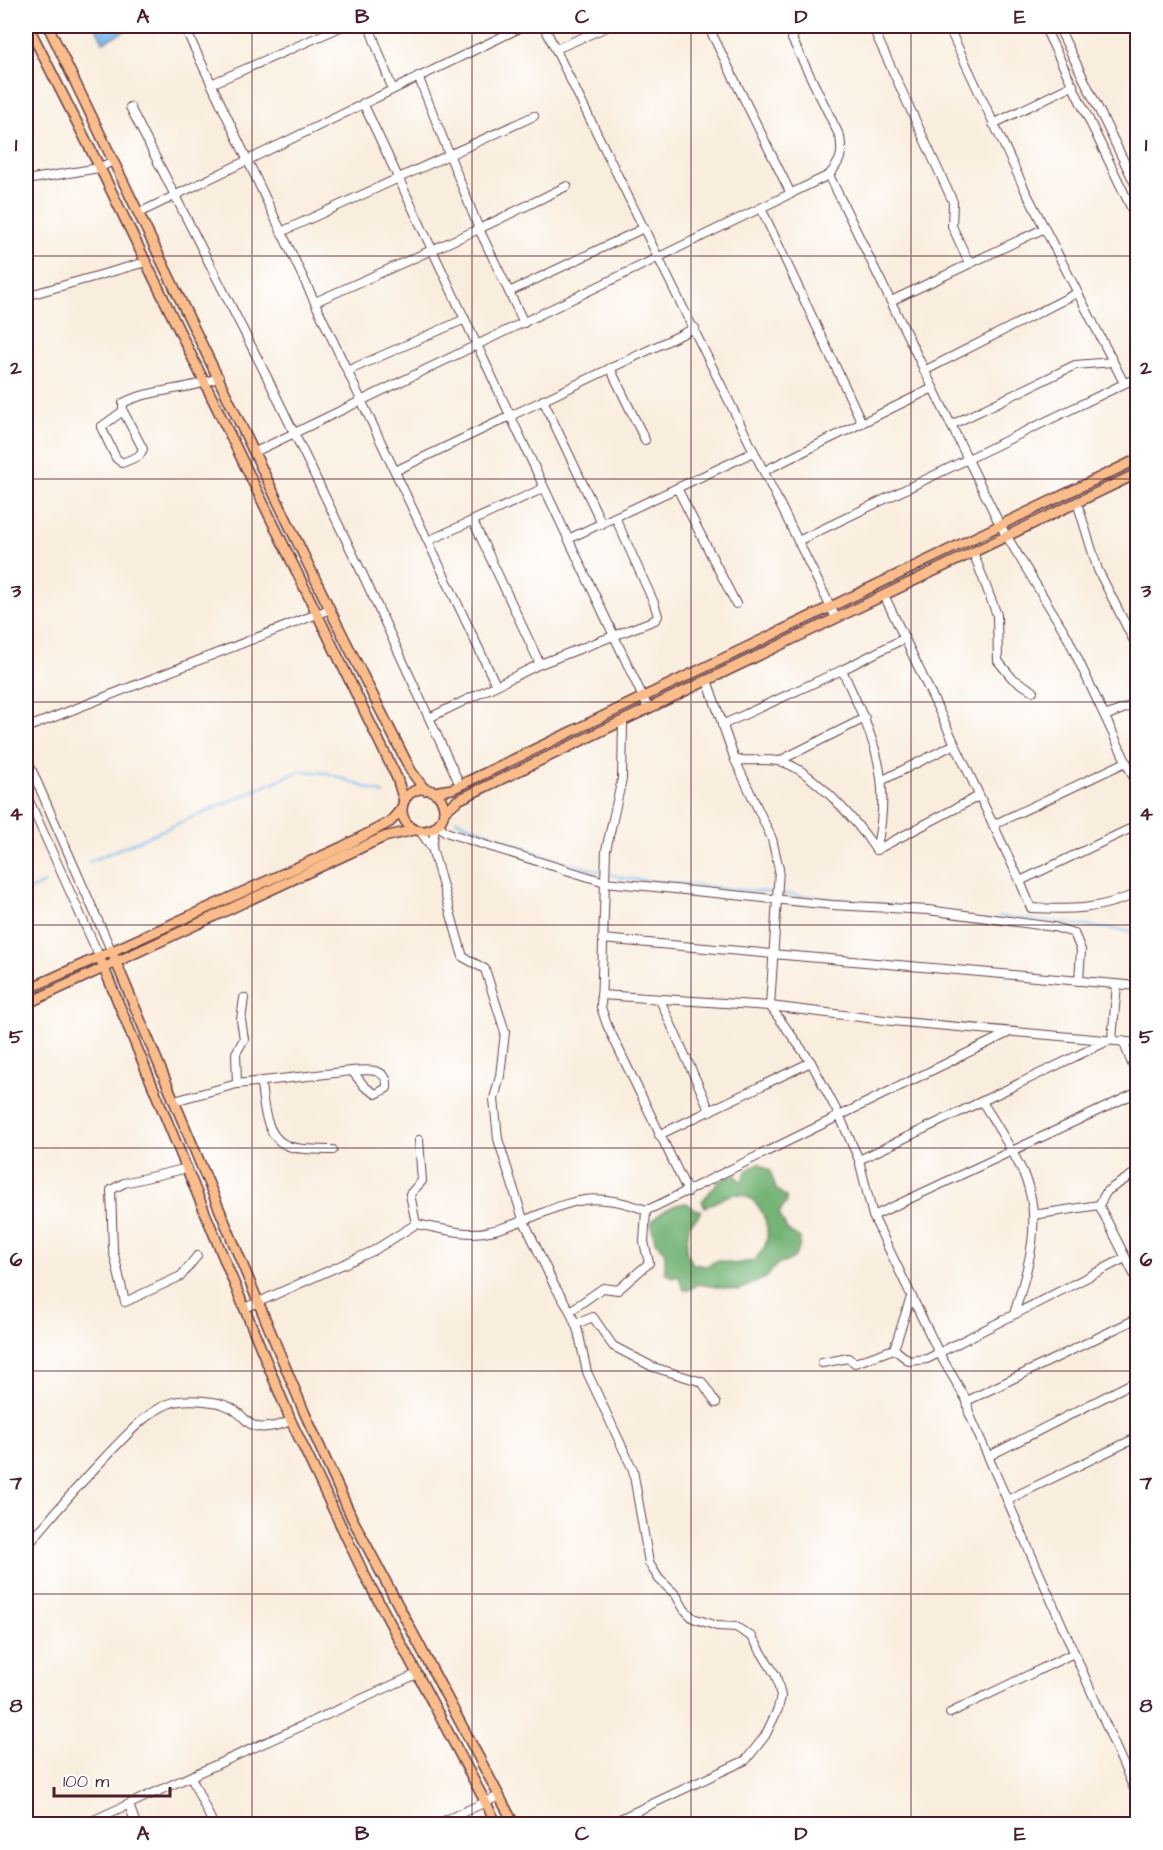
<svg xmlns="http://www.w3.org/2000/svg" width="1163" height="1850" viewBox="0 0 1163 1850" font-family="'Architects Daughter',sans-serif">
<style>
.forest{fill:#74b476;stroke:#5f6a50;stroke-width:1.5}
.water{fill:#7abaee;stroke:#626c8c;stroke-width:1.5}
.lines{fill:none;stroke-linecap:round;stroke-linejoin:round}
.stream{stroke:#7abaee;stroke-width:2}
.minor-casing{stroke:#643e46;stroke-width:10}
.major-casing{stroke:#643e46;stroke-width:12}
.minor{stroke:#fff;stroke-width:8}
.major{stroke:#f9bc8a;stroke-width:9}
.grid{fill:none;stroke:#4a1f2b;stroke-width:1.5;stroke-opacity:0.55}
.neatline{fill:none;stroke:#4a1f2b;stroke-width:2}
.grid-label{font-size:20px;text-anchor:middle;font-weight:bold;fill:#4a1f2b}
</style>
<rect width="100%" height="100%" fill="#fff"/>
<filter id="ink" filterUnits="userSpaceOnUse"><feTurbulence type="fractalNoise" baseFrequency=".0167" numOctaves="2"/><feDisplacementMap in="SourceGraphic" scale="12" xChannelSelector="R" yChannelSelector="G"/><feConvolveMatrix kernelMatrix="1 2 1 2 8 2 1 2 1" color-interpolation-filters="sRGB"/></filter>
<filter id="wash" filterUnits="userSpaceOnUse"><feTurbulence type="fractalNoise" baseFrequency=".008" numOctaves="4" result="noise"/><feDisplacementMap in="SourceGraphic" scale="24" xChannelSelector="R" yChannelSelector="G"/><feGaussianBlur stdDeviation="1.35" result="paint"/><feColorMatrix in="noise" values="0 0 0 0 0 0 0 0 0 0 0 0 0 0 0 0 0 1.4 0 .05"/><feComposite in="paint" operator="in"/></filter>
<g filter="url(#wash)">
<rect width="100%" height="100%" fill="#f9eddd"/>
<path class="forest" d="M759 1163 770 1171 776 1189 786 1197 787 1202 779 1213 787 1230 800 1238C800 1255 793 1262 777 1264L766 1278 739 1290 698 1284 689 1290H684L678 1275 672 1277 665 1272V1251L655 1241 651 1223C658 1213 675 1203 687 1203L693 1209 701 1210V1213L689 1225 686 1251 693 1264 706 1266 718 1260 733 1264 753 1261C757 1257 763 1251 765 1246 773 1227 760 1195 736 1194 727 1194 714 1204 705 1207L702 1201 719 1181 736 1174 739 1181 743 1180 746 1171Z"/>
<polygon class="water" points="99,26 135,26 103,42 96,27"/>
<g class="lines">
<g class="stream">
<polyline points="456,820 557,860 603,872"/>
<polyline points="89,862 300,771 327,773 384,794"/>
<polyline points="609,874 623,878 895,905"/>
<polyline points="26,892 45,883"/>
<polyline points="999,916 1138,932"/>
</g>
</g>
</g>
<g filter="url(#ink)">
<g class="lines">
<g class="minor-casing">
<g id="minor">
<polyline points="184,26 496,685"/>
<polyline points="369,26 392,88"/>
<polyline points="544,26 836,618"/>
<polyline points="708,26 791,194"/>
<polyline points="872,26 953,202 952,226 969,263"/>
<polyline points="948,26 1024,188 1124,383"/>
<polyline points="1044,26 1138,222"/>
<polyline points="1058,26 1138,190"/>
<polyline points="556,49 609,26"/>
<polyline points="418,76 479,229 524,323"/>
<polyline points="211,84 343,26"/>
<polyline points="363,103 648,708"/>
<polyline points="130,107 266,375 363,575 460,785"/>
<polyline points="993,124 1073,85"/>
<polyline points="829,175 1000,525 1067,636 1138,787"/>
<polyline points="26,180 99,168 113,161"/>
<polyline points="761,208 862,423"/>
<polyline points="139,213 524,26"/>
<polyline points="281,232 534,116"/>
<polyline points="509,292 644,228"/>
<polyline points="26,296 146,262"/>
<polyline points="891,301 1045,228"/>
<polyline points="315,302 479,229 567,186"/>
<polyline points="610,368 645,440"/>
<polyline points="347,371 465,319"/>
<polyline points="924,371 1077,293"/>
<polyline points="543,400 602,524"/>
<path d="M123 411 101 427 116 458 122 463 139 456 143 449 123 411V403C152 388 189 391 219 377"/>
<polyline points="951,425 1075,365 1113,362"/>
<path d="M255 452 829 175C841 161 843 154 840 137L792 39 799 26"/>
<polyline points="395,471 695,328"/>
<polyline points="764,471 933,388"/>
<polyline points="677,488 736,604"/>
<polyline points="1077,502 1098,570 1138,649"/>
<polyline points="473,521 540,664"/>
<polyline points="568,539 754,452"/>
<polyline points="428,541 544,488"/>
<polyline points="798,541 1138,377"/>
<polyline points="973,552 997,615 998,661 1012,678 1033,691"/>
<path d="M884 595 1020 881 1031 908C1072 910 1099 910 1138 893"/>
<path d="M842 670C872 735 894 777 876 850"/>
<polyline points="707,680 735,760 772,839 779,869 770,1006 811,1062 840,1117 859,1160 873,1216 939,1353 967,1401 969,1413 1138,1798"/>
<polyline points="1105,716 1138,703"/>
<polyline points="429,718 540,664 655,620 658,616 654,603 615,517"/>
<polyline points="623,721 622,779 606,850 601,1007 607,1025 688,1192"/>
<polyline points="722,725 842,670 903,639"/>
<polyline points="26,728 330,609"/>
<polyline points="26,757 111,950"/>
<path d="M735 760C749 761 764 759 777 761 809 765 859 824 876 850L979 796"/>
<polyline points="779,761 865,718"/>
<polyline points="883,780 953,745"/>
<polyline points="26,794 99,956"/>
<polyline points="438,825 446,832 485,845 605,882 832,905 928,910 1054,927 1074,933 1081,950 1079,981"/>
<polyline points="993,825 1126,762"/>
<polyline points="420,831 432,848 435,828"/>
<polyline points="432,848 463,957 485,969 505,1032 500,1076 494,1099 498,1139 523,1219 554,1285 570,1311 578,1331 587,1372 633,1470 649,1563 659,1579 676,1595 684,1609 693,1618 717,1626 736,1627 752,1637 776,1676 781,1696 778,1709 765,1736 746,1760 609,1824"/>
<polyline points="1020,881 1138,825"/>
<polyline points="602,939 1138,986"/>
<polyline points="601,995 770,1006 892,1021 1138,1043"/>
<polyline points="660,1000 710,1111"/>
<polyline points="1123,1041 1138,1079"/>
<path d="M352 1071C366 1070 389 1067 387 1088L376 1094 365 1087Z"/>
<path d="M261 1083C263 1102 265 1136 286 1145 298 1151 320 1149 333 1150"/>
<polyline points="237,1084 236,1053 244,1039 241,1020 244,998"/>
<polyline points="174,1101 237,1084 352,1071"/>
<path d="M983 1103C997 1126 1013 1150 1024 1175 1044 1221 1028 1269 1014 1314"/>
<polyline points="659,1135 811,1062"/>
<polyline points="859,1160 1112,1039 1117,985"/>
<polyline points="188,1168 124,1183 111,1190 113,1250 125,1302 181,1276 197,1256"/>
<polyline points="1138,1171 1107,1191 1099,1205 1138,1282"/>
<polyline points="1033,1215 1099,1205"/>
<polyline points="873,1216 1138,1092"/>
<polyline points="416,1224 410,1194 422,1181 419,1140"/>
<path d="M245 1308 373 1251 416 1224C439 1228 467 1237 490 1231 556 1216 572 1182 646 1210L652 1208 1010 1032"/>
<polyline points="570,1311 603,1288 618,1290 649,1263 644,1242 646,1210"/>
<polyline points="576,1324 593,1317 613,1346 653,1367 702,1382 716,1403"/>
<polyline points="894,1349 909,1361 927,1359 1125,1258"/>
<polyline points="822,1363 848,1358 855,1363 894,1349 911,1297"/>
<polyline points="967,1401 1138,1318"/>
<polyline points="989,1456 1138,1380"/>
<polyline points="1007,1500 1138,1437"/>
<path d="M26 1548C54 1513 83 1480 114 1448 131 1431 145 1414 168 1404 180 1399 200 1400 213 1402 256 1409 236 1441 291 1421"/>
<polyline points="950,1713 1074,1653"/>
<polyline points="191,1777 213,1824"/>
<polyline points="129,1805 136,1824"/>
<polyline points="85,1824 417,1674"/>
<polyline points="437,1824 499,1796"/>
</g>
</g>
<g class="major-casing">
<g id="major">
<polyline points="28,26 103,174 397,778 404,801"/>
<polyline points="48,26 336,622 411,771 425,790"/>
<circle cx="423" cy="810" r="21"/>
<polyline points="433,792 452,789 1138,459"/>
<polyline points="444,812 458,800 1138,473"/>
<polyline points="111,950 305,1414 352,1518 514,1824"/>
<polyline points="99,956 291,1421 363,1572 497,1824"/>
<polyline points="26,990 342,847 390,822 402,808"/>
<polyline points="26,1004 384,837 414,830"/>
</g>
</g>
<use href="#minor" class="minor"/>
<use href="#major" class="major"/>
</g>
</g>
<path class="grid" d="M252 26V1824M472 26V1824M691 26V1824M911 26V1824M26 256H1138M26 479H1138M26 702H1138M26 925H1138M26 1148H1138M26 1371H1138M26 1594H1138"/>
<rect width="1163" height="1850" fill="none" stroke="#fff" stroke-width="66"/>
<path d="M54 1787v9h116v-9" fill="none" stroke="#4a1f2b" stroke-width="3"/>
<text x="63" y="1787" font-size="18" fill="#4a1f2b" stroke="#ffffff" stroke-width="4.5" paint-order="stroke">100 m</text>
<rect x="33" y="33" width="1097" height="1784" class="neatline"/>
<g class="grid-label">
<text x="143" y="23">A</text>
<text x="362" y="23">B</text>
<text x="582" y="23">C</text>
<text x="801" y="23">D</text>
<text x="1020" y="23">E</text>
<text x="16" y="151">1</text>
<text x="1146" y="151">1</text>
<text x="16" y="374">2</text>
<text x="1146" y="374">2</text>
<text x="16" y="597">3</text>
<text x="1146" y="597">3</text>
<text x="16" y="820">4</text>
<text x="1146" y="820">4</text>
<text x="16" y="1043">5</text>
<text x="1146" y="1043">5</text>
<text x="16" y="1266">6</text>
<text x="1146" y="1266">6</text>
<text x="16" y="1489">7</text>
<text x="1146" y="1489">7</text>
<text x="16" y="1712">8</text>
<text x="1146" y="1712">8</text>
<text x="143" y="1840">A</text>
<text x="362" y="1840">B</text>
<text x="582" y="1840">C</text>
<text x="801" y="1840">D</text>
<text x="1020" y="1840">E</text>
</g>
</svg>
